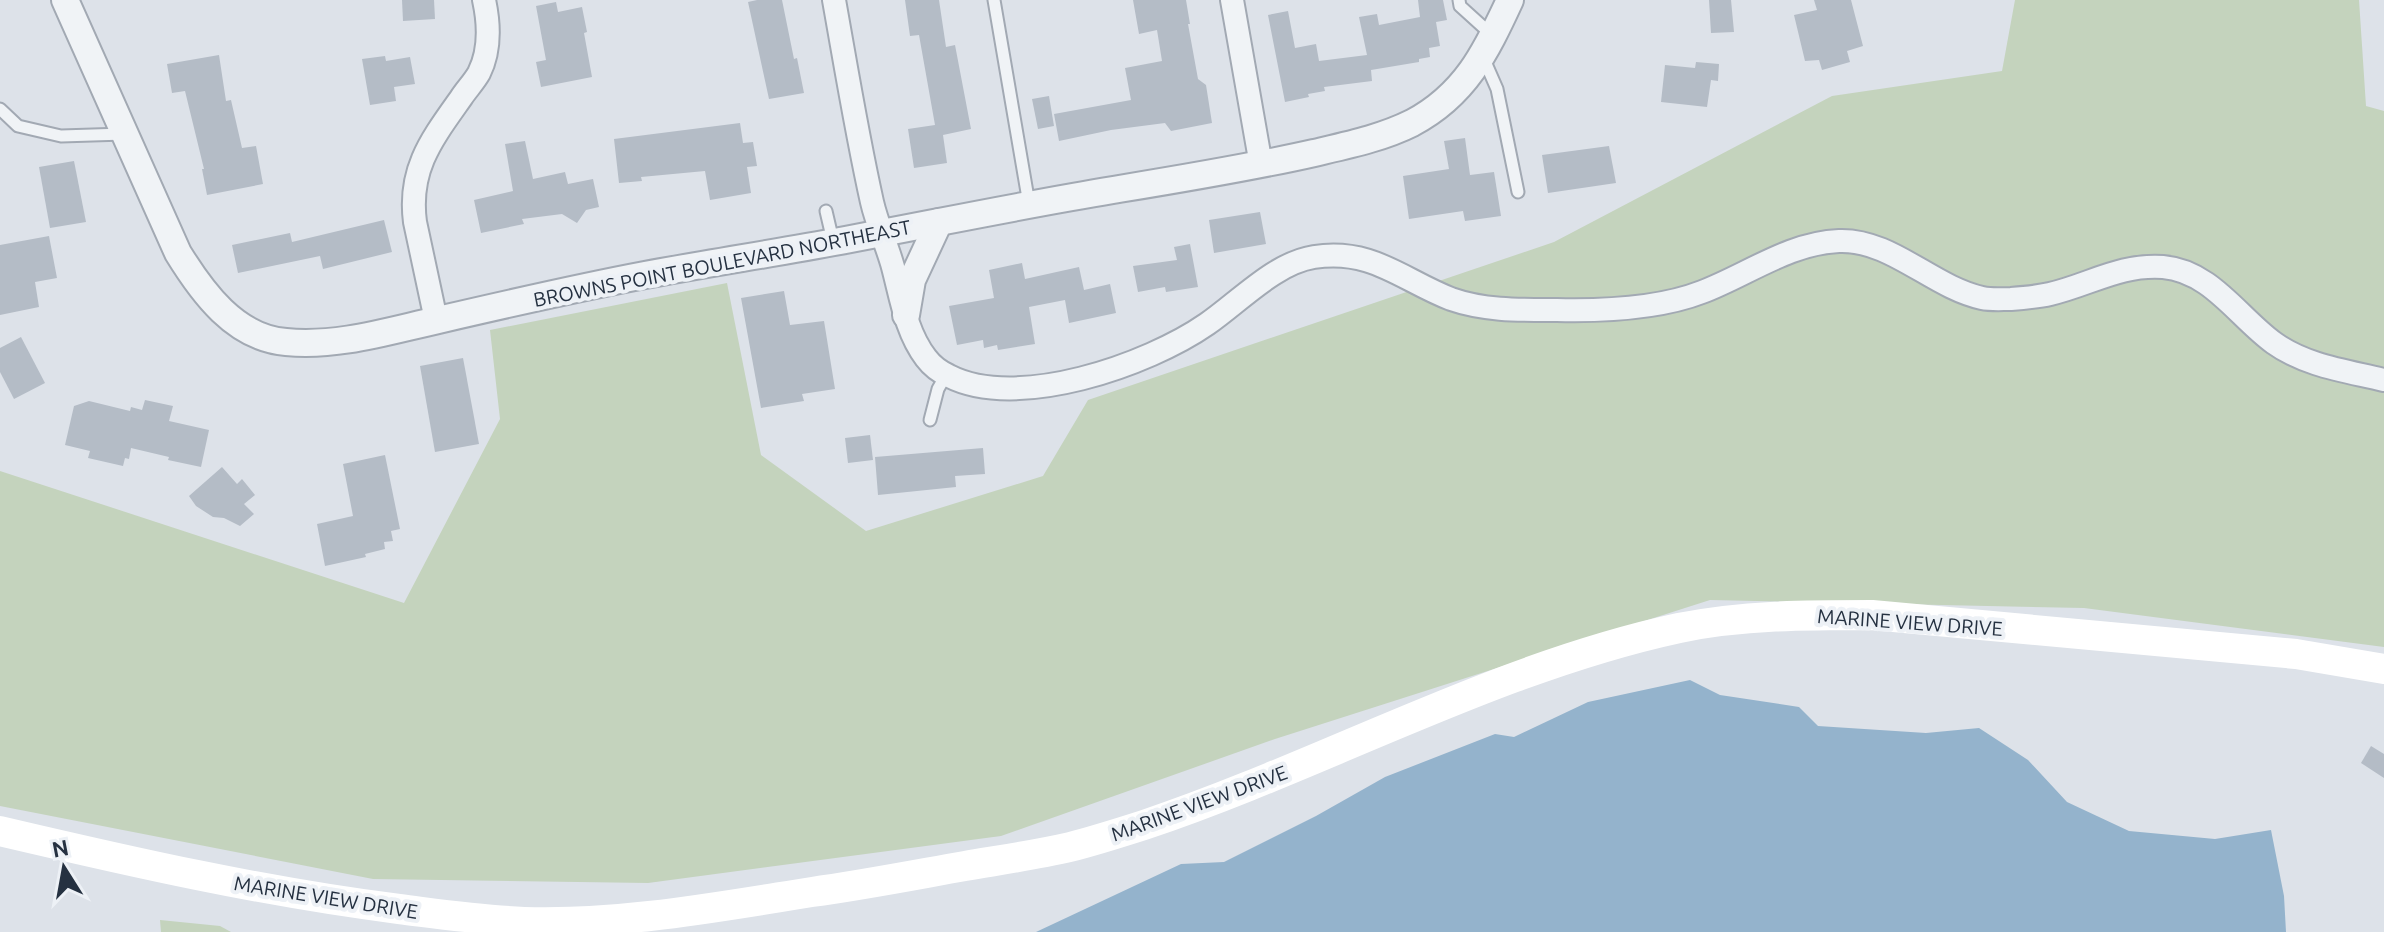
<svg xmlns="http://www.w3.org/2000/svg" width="2384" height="932" viewBox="0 0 2384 932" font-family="Ubuntu,sans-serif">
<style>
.green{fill:#c4d3bd}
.water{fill:#94b3cc}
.building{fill:#b4bcc6}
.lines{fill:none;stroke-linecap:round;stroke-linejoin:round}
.service-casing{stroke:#a2a9b3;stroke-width:15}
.minor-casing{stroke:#a2a9b3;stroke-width:26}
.tertiary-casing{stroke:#a2a9b3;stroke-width:30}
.service{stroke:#f0f3f6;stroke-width:11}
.minor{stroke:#f0f3f6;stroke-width:22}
.tertiary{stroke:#f0f3f6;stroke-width:26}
.secondary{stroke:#fff;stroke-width:30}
.labels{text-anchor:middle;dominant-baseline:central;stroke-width:8;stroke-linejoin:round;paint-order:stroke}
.street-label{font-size:20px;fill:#253141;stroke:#edf1f6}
</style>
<rect width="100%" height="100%" fill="#dde2e9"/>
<g class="green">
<polygon points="2015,0 2359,0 2366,106 2384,111 2384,647 2084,608 1710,600 1275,739 1001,836 648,883 373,879 0,806 0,471 404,603 500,419 490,330 727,283 761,455 866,531 1043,476 1088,400 1554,242 1832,96 2002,71"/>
<polygon points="160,920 220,926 231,932 161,932"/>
</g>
<polygon class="water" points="1690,680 1720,695 1799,707 1818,726 1926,733 1979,728 2028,760 2067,802 2129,831 2215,839 2271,830 2284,896 2286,932 1036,932 1181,864 1224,862 1316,816 1385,777 1495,734 1514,737 1588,702"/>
<g class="building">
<polygon points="402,0 434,0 435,19 403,21"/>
<polygon points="757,0 782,0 794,59 797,58 804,93 769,99 748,2"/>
<polygon points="905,0 939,0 946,47 955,45 971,129 943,135 947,163 914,168 908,129 935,125 919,35 910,36"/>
<polygon points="1133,0 1186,0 1190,24 1188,24 1198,79 1206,85 1212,123 1171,131 1165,123 1111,130 1059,141 1054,114 1131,100 1125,68 1162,61 1157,30 1139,34"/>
<polygon points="1418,0 1443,0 1447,20 1436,22 1440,46 1429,48 1430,57 1419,59 1419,62 1371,70 1372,81 1324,87 1325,91 1308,94 1309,97 1285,102 1268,15 1288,11 1295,48 1316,44 1319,61 1367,55 1359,17 1377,14 1379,25 1420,17"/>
<polygon points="1709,0 1731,0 1734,32 1711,33"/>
<polygon points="1814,0 1851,0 1863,46 1847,51 1850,62 1822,70 1819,60 1805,61 1794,15 1817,10"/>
<polygon points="556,2 558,12 582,7 587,32 584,33 592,77 541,87 536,62 546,60 536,6"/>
<polygon points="219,55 226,101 231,100 242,148 256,146 263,184 207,195 202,169 204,169 185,91 172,93 167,64"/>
<polygon points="385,56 386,61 410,57 415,84 394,87 396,101 370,105 362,59"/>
<polygon points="1696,62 1719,64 1718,81 1711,80 1707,107 1661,102 1665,65 1695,68"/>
<polygon points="1049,96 1054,126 1038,129 1032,99"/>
<polygon points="740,123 743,143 753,142 757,166 747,167 751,193 710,200 705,171 641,177 642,181 619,183 614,139"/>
<polygon points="1465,138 1470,175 1494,172 1501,216 1465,221 1463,211 1409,219 1403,176 1449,169 1444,141"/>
<polygon points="525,141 533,179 565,172 568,184 593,179 599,207 586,210 577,223 562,214 522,219 524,224 481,233 474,200 513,191 505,144"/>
<polygon points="1609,146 1616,183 1548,193 1542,155"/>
<polygon points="74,161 86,222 50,228 39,167"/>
<polygon points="1260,212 1266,244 1214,253 1209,220"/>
<polygon points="384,220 392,252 323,269 320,256 238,273 232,245 290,233 292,242"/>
<polygon points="49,236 57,278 35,282 39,307 0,315 0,245"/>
<polygon points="1190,244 1198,287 1166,292 1165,287 1138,292 1133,266 1177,260 1174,247"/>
<polygon points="1022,263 1025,279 1079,267 1084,290 1110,284 1116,313 1069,323 1065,300 1029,307 1035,344 998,350 997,345 984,348 983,340 957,345 949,306 994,298 989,270"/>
<polygon points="784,291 790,325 824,321 835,389 802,394 804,401 761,408 741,298"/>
<polygon points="21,337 45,383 14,399 0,372 0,348"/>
<polygon points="463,358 479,444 435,452 420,366"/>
<polygon points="145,400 173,406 169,421 209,430 201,467 168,460 169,457 131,448 129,459 125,458 123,466 88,458 90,451 65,445 74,406 89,401 130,411 131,407 142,410"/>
<polygon points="870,435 873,460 848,463 845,438"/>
<polygon points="983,448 985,474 955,476 956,487 878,495 875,457"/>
<polygon points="385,455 400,529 391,531 393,541 384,542 385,549 365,554 366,557 325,566 317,524 353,516 343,464"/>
<polygon points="222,467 237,484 242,479 255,495 244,504 254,514 240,526 224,518 213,517 196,506 189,496"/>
<polygon points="2371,746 2384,754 2384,778 2361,763"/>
</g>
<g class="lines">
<g class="service-casing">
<g id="service">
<polyline points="994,0 1029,204"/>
<polyline points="1459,0 1460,6 1492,35"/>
<polyline points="1483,57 1497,89 1518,192"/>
<polyline points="0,109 18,126 61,136 124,134"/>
<polyline points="826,211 833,241"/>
<polyline points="930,420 938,389 946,375"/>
</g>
</g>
<g class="minor-casing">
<g id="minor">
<path d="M834 0C846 67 857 135 872 202 877 224 887 245 893 267 901 297 906 332 926 358 932 366 940 372 949 376 1017 411 1148 365 1207 324 1239 302 1275 263 1314 257 1372 248 1402 280 1451 299 1485 311 1522 310 1557 310 1602 311 1661 308 1702 292 1747 275 1789 243 1839 241 1891 239 1932 287 1982 298 1992 300 2001 299 2011 299 2024 298 2037 297 2050 294 2089 285 2120 264 2163 267 2211 271 2238 317 2274 343 2306 366 2347 371 2384 380"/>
<polyline points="1232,0 1261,165"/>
<path d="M436 320 415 222C408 169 432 139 461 98 466 90 474 82 479 73 490 51 489 23 484 0"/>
</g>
</g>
<g class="tertiary-casing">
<g id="tertiary">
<path d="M65 0 178 253C202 292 235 338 286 342 338 347 388 331 438 320 507 304 576 288 645 275 710 263 775 253 840 241 931 224 1022 205 1113 190 1180 179 1248 168 1314 153 1348 145 1382 138 1412 123 1465 95 1486 52 1510 0"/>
<polyline points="906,315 912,280 939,222"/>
</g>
</g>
<use href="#service" class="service"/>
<use href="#minor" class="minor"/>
<use href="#tertiary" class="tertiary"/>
<path class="secondary" d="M0 831C132 862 264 892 399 909 440 914 482 920 524 922 621 925 717 907 812 892 863 885 914 875 965 866 1000 860 1035 855 1070 847 1094 841 1119 833 1144 825 1323 765 1494 668 1679 628 1742 615 1808 615 1872 615L2296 654 2384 669"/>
</g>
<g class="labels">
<g class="street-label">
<text transform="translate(722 263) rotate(-11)">BROWNS POINT BOULEVARD NORTHEAST</text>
<text transform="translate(1910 622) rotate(4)">MARINE VIEW DRIVE</text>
<text transform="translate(1199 803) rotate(-20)">MARINE VIEW DRIVE</text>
<text transform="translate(326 897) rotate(9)">MARINE VIEW DRIVE</text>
</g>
</g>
<g transform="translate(64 868) rotate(349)" stroke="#edf1f6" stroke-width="6" paint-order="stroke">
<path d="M0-6L14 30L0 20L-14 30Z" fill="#253141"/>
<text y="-12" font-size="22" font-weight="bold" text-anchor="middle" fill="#253141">N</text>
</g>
</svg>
